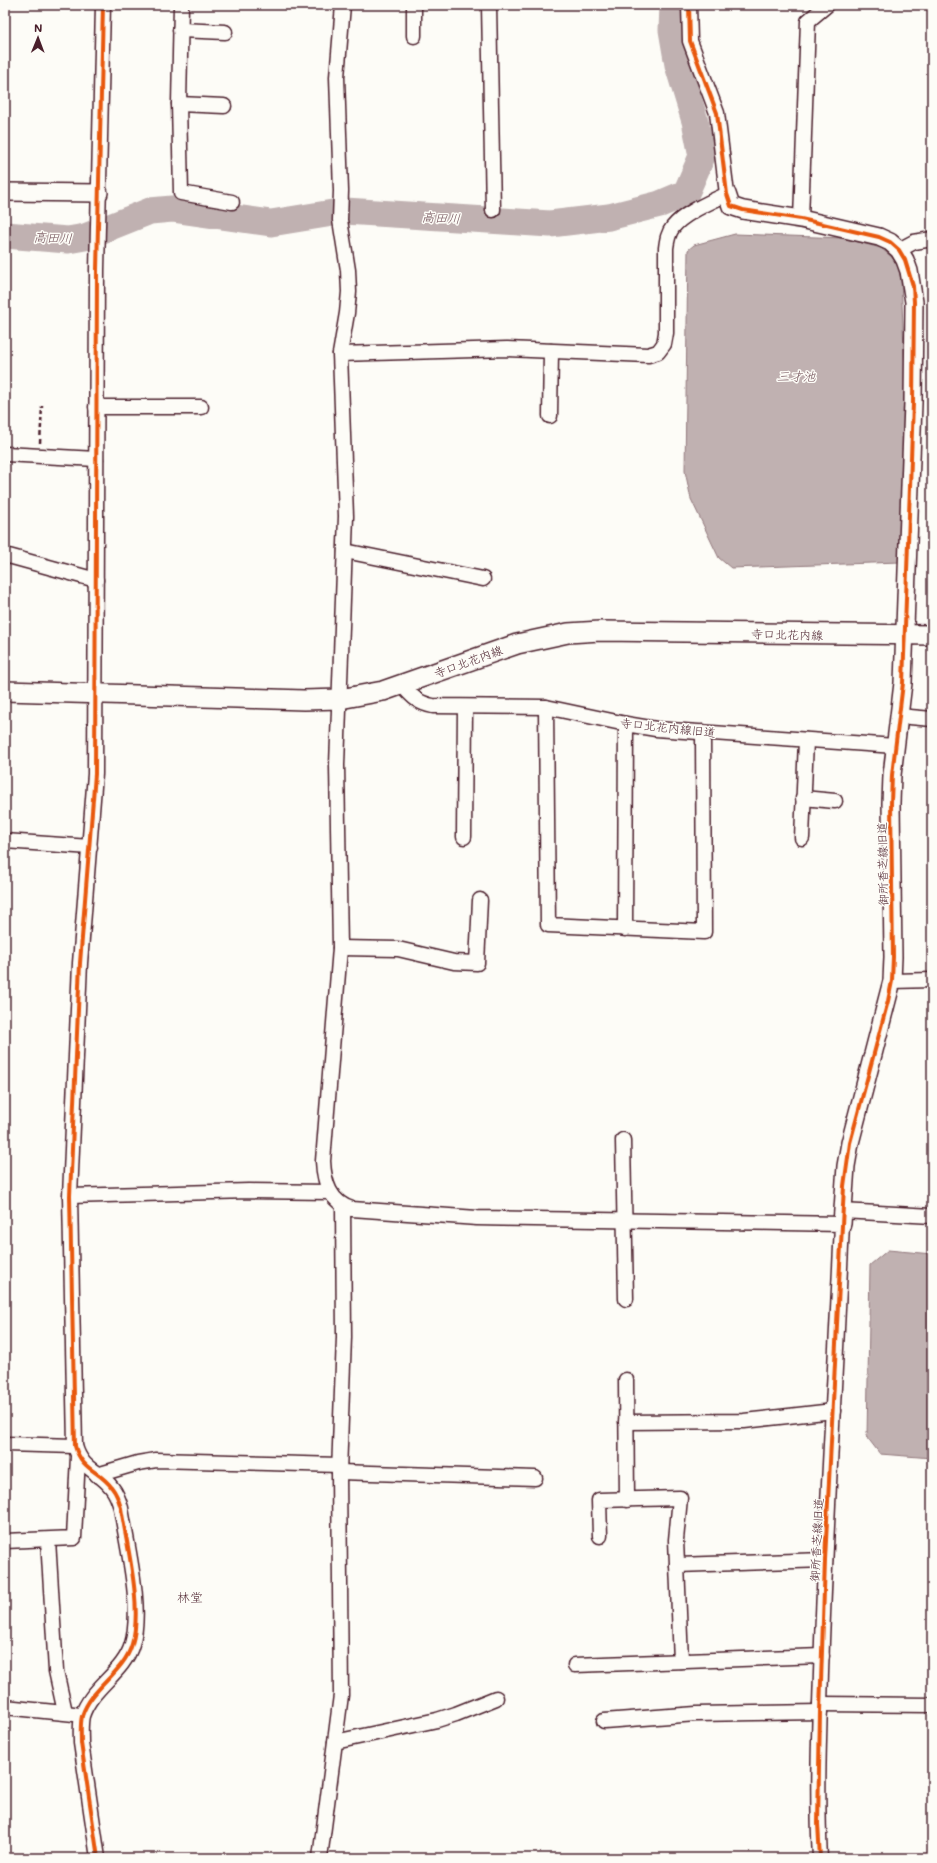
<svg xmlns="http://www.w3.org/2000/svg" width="937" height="1863" viewBox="0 0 937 1863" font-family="Mali,'Klee One',sans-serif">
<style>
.water{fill:#c0b1b1;stroke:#91777b}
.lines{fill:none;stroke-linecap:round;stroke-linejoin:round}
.river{stroke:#c0b1b1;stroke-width:27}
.minor-casing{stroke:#4a1f2b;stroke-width:17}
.tertiary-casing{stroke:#4a1f2b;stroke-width:20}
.secondary-casing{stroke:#4a1f2b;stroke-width:22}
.path{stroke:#4a1f2b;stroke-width:2.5;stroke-dasharray:4 3;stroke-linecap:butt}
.minor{stroke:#fdfcf7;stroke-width:14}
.tertiary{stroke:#fdfcf7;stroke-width:17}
.secondary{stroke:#fdfcf7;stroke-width:19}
.cycleway-casing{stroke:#fdfcf7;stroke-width:6}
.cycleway{stroke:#e8590c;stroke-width:4}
.labels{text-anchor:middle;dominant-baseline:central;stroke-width:3;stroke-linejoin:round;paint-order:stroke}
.street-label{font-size:12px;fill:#4a1f2b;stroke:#fdfcf7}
.water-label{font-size:13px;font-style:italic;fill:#73525a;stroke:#fdfcf7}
.neighbourhood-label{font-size:13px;fill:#4a1f2b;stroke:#fdfcf7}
</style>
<rect width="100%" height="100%" fill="#fdfcf7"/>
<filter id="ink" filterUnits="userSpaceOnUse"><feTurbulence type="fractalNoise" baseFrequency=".025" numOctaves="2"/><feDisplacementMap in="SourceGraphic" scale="8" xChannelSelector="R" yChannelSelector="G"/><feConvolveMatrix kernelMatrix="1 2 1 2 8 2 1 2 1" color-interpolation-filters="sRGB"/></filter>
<g filter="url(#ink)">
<g class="water">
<polygon points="735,234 842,238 881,248 894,259 899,269 901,280 905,373 900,562 731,568 719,558 691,499 685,471 688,250 694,245"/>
<polygon points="888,1250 932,1254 932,1458 880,1454 867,1437 870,1265"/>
</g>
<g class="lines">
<polyline class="river" points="5,235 68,240 85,237 150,211 172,209 271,223 345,211 550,224 609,217 660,204 686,193 702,156 695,121 678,65 672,30 673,5"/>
<g class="minor-casing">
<g id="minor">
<polyline points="181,5 179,104 181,193 232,202"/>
<path d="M343 5 337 77 341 191 340 220 348 270 349 292 347 313 340 354 346 516 337 765 340 948 323 1161C324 1183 330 1202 352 1209L477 1218 842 1224C836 1363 827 1502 822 1641 820 1713 816 1786 820 1858"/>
<polyline points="414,5 414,36"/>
<polyline points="489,5 493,210"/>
<polyline points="180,30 225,32"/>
<polyline points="179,104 224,106"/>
<polyline points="801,219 808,21 827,5"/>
<polyline points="899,250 914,242 932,239"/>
<path d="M340 354 507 349 648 355 658 352 664 344 666 333V248C667 240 668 233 673 227 684 213 711 202 727 194L717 113 690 41 689 5"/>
<polyline points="96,407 201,407"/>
<polyline points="550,416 551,351"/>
<polyline points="5,454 96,459"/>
<polyline points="345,551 483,579"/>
<polyline points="5,555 96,580"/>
<path d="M402 685C412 696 417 703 433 706L546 707 626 724 656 729 895 746"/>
<polyline points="546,707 548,925 704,932 703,732"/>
<polyline points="899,716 932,719"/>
<polyline points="803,798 835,801"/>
<polyline points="464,837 465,707"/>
<polyline points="802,838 806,740"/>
<polyline points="5,841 90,847"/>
<polyline points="625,929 626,724"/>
<polyline points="340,948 398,949 454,962 477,963 480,900"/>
<polyline points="892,981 932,980"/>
<polyline points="623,1140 626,1299"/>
<polyline points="70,1196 249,1191 330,1192"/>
<polyline points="842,1211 932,1216"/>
<polyline points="626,1380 627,1500"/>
<polyline points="626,1422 744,1421 833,1411"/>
<polyline points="5,1444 75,1446"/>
<polyline points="339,1472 535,1478"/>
<polyline points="97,1475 138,1463 156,1460 339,1465"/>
<polyline points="600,1536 599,1500 680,1498 676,1540 681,1661"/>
<polyline points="48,1540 56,1671 65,1712"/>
<polyline points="5,1541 74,1538 78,1456"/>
<polyline points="677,1565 825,1560"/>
<polyline points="575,1665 822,1656"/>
<polyline points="820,1704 932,1705"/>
<polyline points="5,1707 74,1714"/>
<polyline points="604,1721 696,1714 820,1712"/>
<polyline points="335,1742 437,1720 456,1714 496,1698"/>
<path d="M98 1858 81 1743C81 1734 80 1725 82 1716 91 1687 124 1673 132 1644 143 1608 127 1546 121 1508 119 1501 117 1494 112 1488 99 1470 82 1471 75 1446L70 1196 80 963 95 774 97 270 103 5"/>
<polyline points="320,1858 341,1695 339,1472 344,1337 343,1206"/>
</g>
</g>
<g class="tertiary-casing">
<g id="tertiary">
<polyline points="5,192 99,193"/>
<polyline points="727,194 731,206 743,210 801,219 879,237 890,242 899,250 905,260 909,271 914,302 913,403 903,683 892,775 891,803 893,957 892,981 850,1143 846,1166 842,1224"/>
</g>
</g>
<g class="secondary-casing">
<polyline id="secondary" points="5,691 304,700 340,699 383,691 517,644 568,633 600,631 932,635"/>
</g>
<polyline class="path" points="40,443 42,406"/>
<use href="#minor" class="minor"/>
<use href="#tertiary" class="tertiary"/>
<use href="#secondary" class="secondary"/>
<g class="cycleway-casing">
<g id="cycleway">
<polyline points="689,5 690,41 717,113 727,194 731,206 743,210 801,219 879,237 890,242 899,250 905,260 913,286 914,302 913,403 903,683 892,775 891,803 893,957 892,981 888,1001 850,1143 844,1186 825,1560 820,1712 818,1824 820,1858"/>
<path d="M98 1858 81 1743C81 1734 80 1725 82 1716 91 1687 124 1673 132 1644 143 1608 127 1546 121 1508 119 1501 117 1494 112 1488 99 1470 82 1471 75 1446L70 1196 80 963 95 774 97 270 103 5"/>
</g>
</g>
<use href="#cycleway" class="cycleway"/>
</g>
</g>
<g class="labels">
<g class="street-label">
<text transform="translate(787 634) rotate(1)">寺口北花内線</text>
<text transform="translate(468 661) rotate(-20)">寺口北花内線</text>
<text transform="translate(668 727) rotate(6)">寺口北花内線旧道</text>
<text transform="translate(882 864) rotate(-91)">御所香芝線旧道</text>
<text transform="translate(816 1540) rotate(-87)">御所香芝線旧道</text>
</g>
<g class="water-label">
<text transform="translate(441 217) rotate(3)">高田川</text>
<text transform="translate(53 237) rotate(2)">高田川</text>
<text x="796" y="375">三才池</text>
</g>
<g class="neighbourhood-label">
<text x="190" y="1596">林堂</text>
</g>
</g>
<rect width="937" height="1863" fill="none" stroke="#fdfcf7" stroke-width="20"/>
<rect x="10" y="10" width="917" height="1843" fill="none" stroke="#4a1f2b" stroke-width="1.5" filter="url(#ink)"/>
<g transform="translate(38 38) rotate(1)" stroke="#fdfcf7" stroke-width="3" paint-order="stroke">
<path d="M0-3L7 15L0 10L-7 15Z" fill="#4a1f2b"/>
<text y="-6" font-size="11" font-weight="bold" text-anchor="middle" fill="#4a1f2b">N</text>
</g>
</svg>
